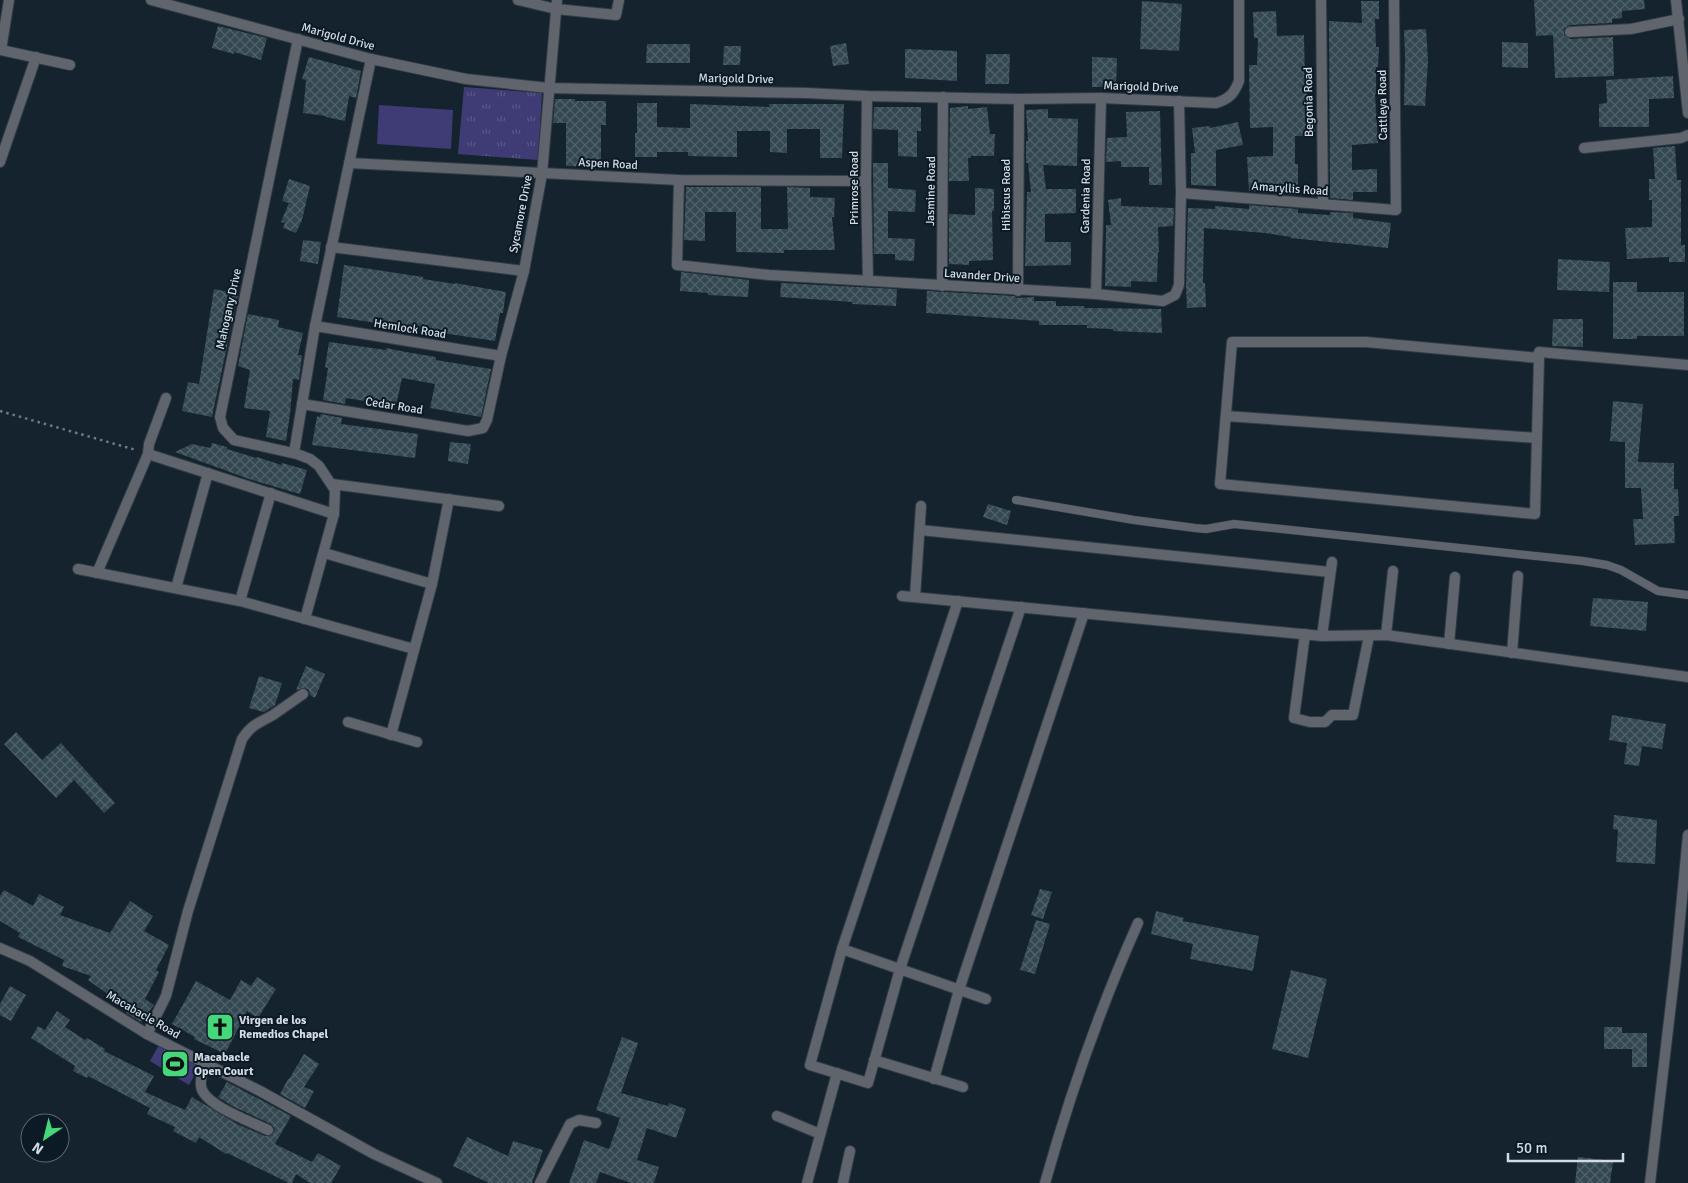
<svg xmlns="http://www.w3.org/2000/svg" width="1688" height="1183" viewBox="0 0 1688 1183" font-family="Signika,sans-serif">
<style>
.park{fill:url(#park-tufts)}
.garden{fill:#3e3b75}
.building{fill:url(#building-cross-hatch)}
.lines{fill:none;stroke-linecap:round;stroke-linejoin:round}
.service-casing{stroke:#303d48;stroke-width:9}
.minor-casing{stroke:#303d48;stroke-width:12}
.tertiary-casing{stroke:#303d48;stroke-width:12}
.path{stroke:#6e7984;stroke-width:2.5;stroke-dasharray:2.5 4;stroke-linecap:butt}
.service{stroke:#60646c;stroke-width:8}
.minor{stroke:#60646c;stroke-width:10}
.tertiary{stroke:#60646c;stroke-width:10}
.labels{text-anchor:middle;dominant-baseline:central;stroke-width:4;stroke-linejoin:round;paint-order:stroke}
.street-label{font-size:12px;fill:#d3dce5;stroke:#0c1a25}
.poi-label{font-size:12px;font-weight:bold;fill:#d3dce5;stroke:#0c1a25;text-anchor:start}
</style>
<defs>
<pattern id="park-tufts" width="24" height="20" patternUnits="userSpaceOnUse" patternTransform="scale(1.25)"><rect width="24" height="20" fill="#3e3b75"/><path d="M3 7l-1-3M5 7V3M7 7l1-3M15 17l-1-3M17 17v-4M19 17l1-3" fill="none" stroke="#595788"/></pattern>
<pattern id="building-cross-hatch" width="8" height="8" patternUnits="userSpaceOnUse" patternTransform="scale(1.25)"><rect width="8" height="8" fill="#344851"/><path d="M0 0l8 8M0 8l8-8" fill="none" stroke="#50626a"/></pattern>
</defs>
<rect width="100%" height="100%" fill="#15232f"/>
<polygon class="park" points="464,87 542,93 538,160 458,154"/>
<g class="garden">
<polygon points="379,105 453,110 451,149 377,144"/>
<polygon points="160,1043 199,1067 189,1085 150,1061"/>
</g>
<g class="building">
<polygon points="1534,0 1644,0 1645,9 1622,11 1622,18 1612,19 1612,23 1570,25 1564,29 1564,35 1570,39 1613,37 1614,76 1555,78 1553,35 1536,36"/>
<polygon points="1142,1 1182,4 1179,51 1140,49"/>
<polygon points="1361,1 1379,1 1379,19 1375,19 1376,47 1379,47 1378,67 1376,67 1376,94 1375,94 1378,143 1352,145 1352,170 1377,169 1377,192 1353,192 1353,200 1330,198 1329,21 1362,23"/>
<polygon points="1276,11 1277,36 1304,35 1305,83 1307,83 1308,121 1315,121 1315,136 1295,136 1295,164 1298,164 1298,195 1249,191 1247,157 1273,156 1273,127 1250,128 1249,65 1257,65 1258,38 1254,38 1253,12"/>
<polygon points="218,26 267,38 261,60 234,52 234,54 212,48"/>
<polygon points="1426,29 1428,61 1425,106 1404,105 1405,57 1404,30"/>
<polygon points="1502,42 1528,43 1528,68 1502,67"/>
<polygon points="846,43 849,64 833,66 830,46"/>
<polygon points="647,44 690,44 690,63 646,63"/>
<polygon points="724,46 741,46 740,65 723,65"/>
<polygon points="905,49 957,51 957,81 905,78"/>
<polygon points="986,54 1010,54 1009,84 985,84"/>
<polygon points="309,57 361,71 356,98 349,96 345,121 326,117 326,116 303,113 306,80 302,79"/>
<polygon points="1092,57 1117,58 1116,87 1092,87"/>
<polygon points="1673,76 1674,98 1649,99 1649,127 1599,127 1599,104 1607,103 1606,80"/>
<polygon points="555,99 575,99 575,101 606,101 606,125 601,125 601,167 566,166 566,123 553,123"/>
<polygon points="637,103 657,103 657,127 690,128 690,104 769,107 769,104 844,104 842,158 820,158 820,129 787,129 787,153 770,152 770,131 737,131 737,157 688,156 688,152 657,152 657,157 635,157 635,133 637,133"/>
<polygon points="968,106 968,109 987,107 990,134 995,134 994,156 971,156 971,158 968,158 969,181 949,181 950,108"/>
<polygon points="874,107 921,107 921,131 917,131 917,157 898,156 898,130 873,129"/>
<polygon points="1048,109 1048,118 1078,119 1077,166 1043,165 1046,189 1076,189 1076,213 1045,214 1045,242 1071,242 1071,265 1025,266 1027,192 1031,192 1028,163 1026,163 1026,141 1028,141 1026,110"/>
<polygon points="1160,111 1162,185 1149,185 1149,167 1121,167 1121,161 1106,162 1107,138 1127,137 1126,112"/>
<polygon points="1238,122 1243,145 1216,150 1216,186 1191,185 1191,153 1195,153 1192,128 1210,126 1210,128"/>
<polygon points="1675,146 1677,180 1681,180 1681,245 1685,245 1685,262 1669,262 1669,257 1627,259 1625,228 1652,227 1652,200 1649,200 1649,179 1655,179 1653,148"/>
<polygon points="873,163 888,163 888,188 916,190 915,212 888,211 888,238 915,239 914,261 895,260 895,254 874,254"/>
<polygon points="289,179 310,186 302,220 296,233 283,228 285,223 281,222 289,203 282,201"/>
<polygon points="686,187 761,187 761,229 788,229 787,187 810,188 810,197 835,198 834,217 832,217 835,250 784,250 784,253 736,252 736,212 705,212 705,241 684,240"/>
<polygon points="975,188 994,189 994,211 992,211 993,260 969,261 969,265 949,264 949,214 975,215"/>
<polygon points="1121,198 1121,206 1174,208 1173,226 1158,227 1159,252 1158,252 1157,282 1131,281 1131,287 1105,286 1106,225 1111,225 1108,200"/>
<polygon points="1249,205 1298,209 1298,213 1330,215 1330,212 1353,213 1353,218 1391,223 1388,248 1290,238 1291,237 1265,233 1204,228 1203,283 1205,283 1206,307 1187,308 1186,286 1188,208 1215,209 1215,206 1249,209"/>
<polygon points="303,240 321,242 318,264 300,261"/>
<polygon points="1558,259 1610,262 1609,292 1557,290"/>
<polygon points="344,265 423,277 423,279 455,284 455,283 506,292 503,313 500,313 495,341 337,317"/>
<polygon points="681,272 749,280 748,297 708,295 708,293 680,291"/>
<polygon points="1613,282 1637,282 1637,292 1684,292 1684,336 1637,336 1637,339 1613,339"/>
<polygon points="781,283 897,289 896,306 852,304 853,302 780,297"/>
<polygon points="214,289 238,294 212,417 182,411 188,382 199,384"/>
<polygon points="927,291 1014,296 1017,298 1034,297 1034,301 1056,301 1056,306 1084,306 1084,308 1161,309 1162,333 1113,331 1113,329 1087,328 1087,325 1039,325 1039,321 926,313"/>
<polygon points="248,314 279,320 278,327 303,333 298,355 302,355 299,380 293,379 290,414 286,441 266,437 270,411 244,408 250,370 238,366"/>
<polygon points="1553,319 1583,319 1583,347 1552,346"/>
<polygon points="329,342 386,350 386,348 406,352 436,357 436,360 491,369 481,417 430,408 435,384 402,378 396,406 346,398 345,404 323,400 328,368 325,367"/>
<polygon points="1613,401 1643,404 1638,462 1674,463 1674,489 1678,489 1679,516 1674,516 1675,543 1635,545 1633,519 1643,519 1641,488 1625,488 1625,442 1610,441"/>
<polygon points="321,414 342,418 341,424 418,434 415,458 312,445 317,416 320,417"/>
<polygon points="450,442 471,444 468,464 448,461"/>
<polygon points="212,443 227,447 227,449 256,458 257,457 281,465 282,463 307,470 300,494 249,479 175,452 192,444 210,448"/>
<polygon points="988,504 1011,511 1007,525 983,517"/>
<polygon points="1593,598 1648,602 1646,631 1590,626"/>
<polygon points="306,666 325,674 315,698 310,695 309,690 305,688 296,690"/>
<polygon points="259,676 282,683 275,705 264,712 249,708"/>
<polygon points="1612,715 1666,724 1662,749 1642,746 1639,766 1624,764 1627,743 1609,740"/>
<polygon points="16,732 42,760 61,743 115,803 104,813 74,780 56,798 4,744"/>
<polygon points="1614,815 1657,820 1655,864 1616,862 1618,830 1613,829"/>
<polygon points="1040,889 1052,892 1043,919 1031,915"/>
<polygon points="4,890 33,906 39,894 64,907 60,915 110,933 130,901 153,916 144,931 169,945 156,970 159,972 145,999 154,1005 141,1022 126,1013 127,1012 112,999 113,998 88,980 91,976 62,966 64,960 18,937 20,933 0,921 0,896"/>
<polygon points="1156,911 1184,918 1183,921 1259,936 1253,971 1190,959 1193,944 1151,934"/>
<polygon points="1036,920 1050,924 1035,974 1020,970"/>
<polygon points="1291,970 1327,979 1308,1058 1272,1049"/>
<polygon points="257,977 276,989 258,1018 247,1011 225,1054 194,1039 195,1037 172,1024 196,981 230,1000 241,980 251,986"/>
<polygon points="10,986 26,995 11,1021 0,1015 0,1004"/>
<polygon points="57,1011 70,1020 65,1027 85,1040 87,1038 105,1049 104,1051 154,1076 145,1092 185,1110 192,1097 237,1124 265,1136 272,1135 275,1129 271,1124 232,1106 218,1097 227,1082 291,1116 275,1144 312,1162 318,1153 341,1166 331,1183 310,1183 296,1174 292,1183 289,1183 227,1153 226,1154 199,1137 196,1143 173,1131 175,1127 147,1114 150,1108 88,1076 87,1078 73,1071 75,1066 31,1038 38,1026 45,1030"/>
<polygon points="1604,1027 1622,1027 1622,1033 1647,1033 1647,1067 1632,1067 1632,1049 1604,1049"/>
<polygon points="622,1037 638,1043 621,1093 668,1106 669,1103 686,1109 676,1138 647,1128 637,1160 659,1167 654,1183 631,1183 600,1172 596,1183 569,1183 584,1140 609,1149 620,1118 596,1110"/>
<polygon points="304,1054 319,1064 304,1087 314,1091 305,1108 280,1094 288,1079 289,1079"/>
<polygon points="467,1137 508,1156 513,1141 543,1150 532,1183 489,1183 453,1166"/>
<polygon points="1578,1157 1613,1161 1610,1183 1575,1183"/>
</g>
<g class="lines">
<g class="service-casing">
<polyline id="service" points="1016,500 1134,520 1195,528 1206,529 1234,524 1583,561 1607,565 1621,570 1658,591 1688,595"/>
</g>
<g class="minor-casing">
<g id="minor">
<path d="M151 0 371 59 466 79 548 88 807 93 867 96 1019 99 1101 98 1216 103C1229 99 1234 94 1239 81V0"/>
<polyline points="518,0 556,9 616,15 619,0"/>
<polyline points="1321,0 1323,204"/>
<polyline points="1570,32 1631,29 1679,19"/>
<polyline points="298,39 220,417 223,428 234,440 297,454 310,459 319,466 335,490 334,514 305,619"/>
<polyline points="0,50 1,50 9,0"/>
<polyline points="1,50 70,65"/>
<polyline points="867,96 866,181 868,280"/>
<polyline points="1584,148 1681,138 1688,135"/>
<polyline points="0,162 36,57"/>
<polyline points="349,163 679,180 866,181"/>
<polyline points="679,180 677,265 769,275 1096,294 1163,301 1175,295 1179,285 1181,193 1179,101"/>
<polyline points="1181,193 1396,210 1394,0"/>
<polyline points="331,247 524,271"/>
<polyline points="942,286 943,97"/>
<polyline points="1018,291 1019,99"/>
<polyline points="1096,294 1101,98"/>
<polyline points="315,326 501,356"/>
<polyline points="1539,358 1366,342 1232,342 1220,484 1535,514 1539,358 1539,352 1688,365"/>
<polyline points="302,404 468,431 483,428 487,420 501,356 524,271 542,174 557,0"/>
<polyline points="1226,416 1537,438"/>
<polyline points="295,447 315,326 371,59"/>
<polyline points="148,454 334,514"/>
<polyline points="332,484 499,506"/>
<polyline points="920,530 1330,572"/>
<polyline points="324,553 432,584"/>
<polyline points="78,569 240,601 414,649"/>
<polyline points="97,573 148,454 149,444 166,398"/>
<polyline points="176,588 208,473"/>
<polyline points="902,596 1322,636 1386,635 1688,677"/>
<polyline points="915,597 921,506"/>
<polyline points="240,601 271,493"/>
<polyline points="958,601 842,949 810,1065 868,1083 900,969 1021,607"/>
<polyline points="1305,634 1294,718 1310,722 1325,722 1332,715 1353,715 1369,636"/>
<polyline points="1386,635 1393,571"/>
<polyline points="1322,636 1332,562"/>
<polyline points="1449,644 1455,577"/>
<polyline points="1512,653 1518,576"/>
<polyline points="348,722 417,742"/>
<polyline points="391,735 432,584 449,499"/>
<polyline points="0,948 30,961 147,1034 260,1091 374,1154 437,1183"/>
<polyline points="842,949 986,999"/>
<path d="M147 1034 166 996 188 911 242 739C252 724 259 723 273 715 283 708 293 701 303 694"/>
<polyline points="874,1060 963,1087"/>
<path d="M204 1063C203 1070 200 1079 201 1086 203 1105 252 1122 268 1130"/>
<polyline points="934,1079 959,990 1084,613"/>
<polyline points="777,1116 820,1134"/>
<polyline points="540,1183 570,1124 579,1120 596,1123"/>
<polyline points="807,1183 837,1073"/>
<polyline points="843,1183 850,1151"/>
<path d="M1045 1183C1070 1094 1100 1008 1138 923"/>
</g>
</g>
<g class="tertiary-casing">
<g id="tertiary">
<polyline points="1676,0 1688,113"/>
<polyline points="1650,1183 1676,961 1688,835"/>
</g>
</g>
<polyline class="path" points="0,411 136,450"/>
<use href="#service" class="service"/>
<use href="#minor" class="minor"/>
<use href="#tertiary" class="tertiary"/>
</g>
<defs>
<g id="church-square" transform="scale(1.4375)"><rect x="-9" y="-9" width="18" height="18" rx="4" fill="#45d77a" stroke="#0c1a25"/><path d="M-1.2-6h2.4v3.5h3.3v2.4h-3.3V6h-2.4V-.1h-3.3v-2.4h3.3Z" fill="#111"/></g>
<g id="stadium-square" transform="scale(1.4375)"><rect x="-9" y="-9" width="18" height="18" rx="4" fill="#45d77a" stroke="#0c1a25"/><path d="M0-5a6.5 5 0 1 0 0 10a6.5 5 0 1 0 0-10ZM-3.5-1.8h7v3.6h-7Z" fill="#111"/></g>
</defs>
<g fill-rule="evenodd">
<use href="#church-square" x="220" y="1027"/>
<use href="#stadium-square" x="175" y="1064"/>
</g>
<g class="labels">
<g class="street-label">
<text transform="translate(338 37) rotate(15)">Marigold Drive</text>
<text transform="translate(736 79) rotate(1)">Marigold Drive</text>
<text transform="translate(1141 87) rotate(2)">Marigold Drive</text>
<text transform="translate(1309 102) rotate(-91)">Begonia Road</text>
<text transform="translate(1383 105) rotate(-91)">Cattleya Road</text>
<text transform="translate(608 164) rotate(3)">Aspen Road</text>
<text transform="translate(854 188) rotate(-90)">Primrose Road</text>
<text transform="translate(1290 189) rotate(4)">Amaryllis Road</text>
<text transform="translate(931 191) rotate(-89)">Jasmine Road</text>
<text transform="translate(1006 195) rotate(-90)">Hibiscus Road</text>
<text transform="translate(1086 196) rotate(-89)">Gardenia Road</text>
<text transform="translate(521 214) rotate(-79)">Sycamore Drive</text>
<text transform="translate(982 276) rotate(4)">Lavander Drive</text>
<text transform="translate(229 309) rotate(-78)">Mahogany Drive</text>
<text transform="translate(410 329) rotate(9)">Hemlock Road</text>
<text transform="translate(394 406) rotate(9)">Cedar Road</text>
<text transform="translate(143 1015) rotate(30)">Macabacle Road</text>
</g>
<g class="poi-label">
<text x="239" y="1020">Virgen de los<tspan x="239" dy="14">Remedios Chapel</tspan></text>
<text x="194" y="1057">Macabacle<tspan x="194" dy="14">Open Court</tspan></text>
</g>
</g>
<g transform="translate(45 1138) rotate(215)"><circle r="24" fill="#0c1a25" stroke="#5c6872"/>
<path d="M0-4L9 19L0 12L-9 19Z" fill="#45d77a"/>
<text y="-8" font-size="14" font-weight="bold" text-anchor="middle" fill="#d3dce5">N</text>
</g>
<path d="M1508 1153v8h115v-8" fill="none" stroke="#d3dce5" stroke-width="2.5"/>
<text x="1516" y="1153" font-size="15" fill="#d3dce5" stroke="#0c1a25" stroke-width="4" paint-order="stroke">50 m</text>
</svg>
